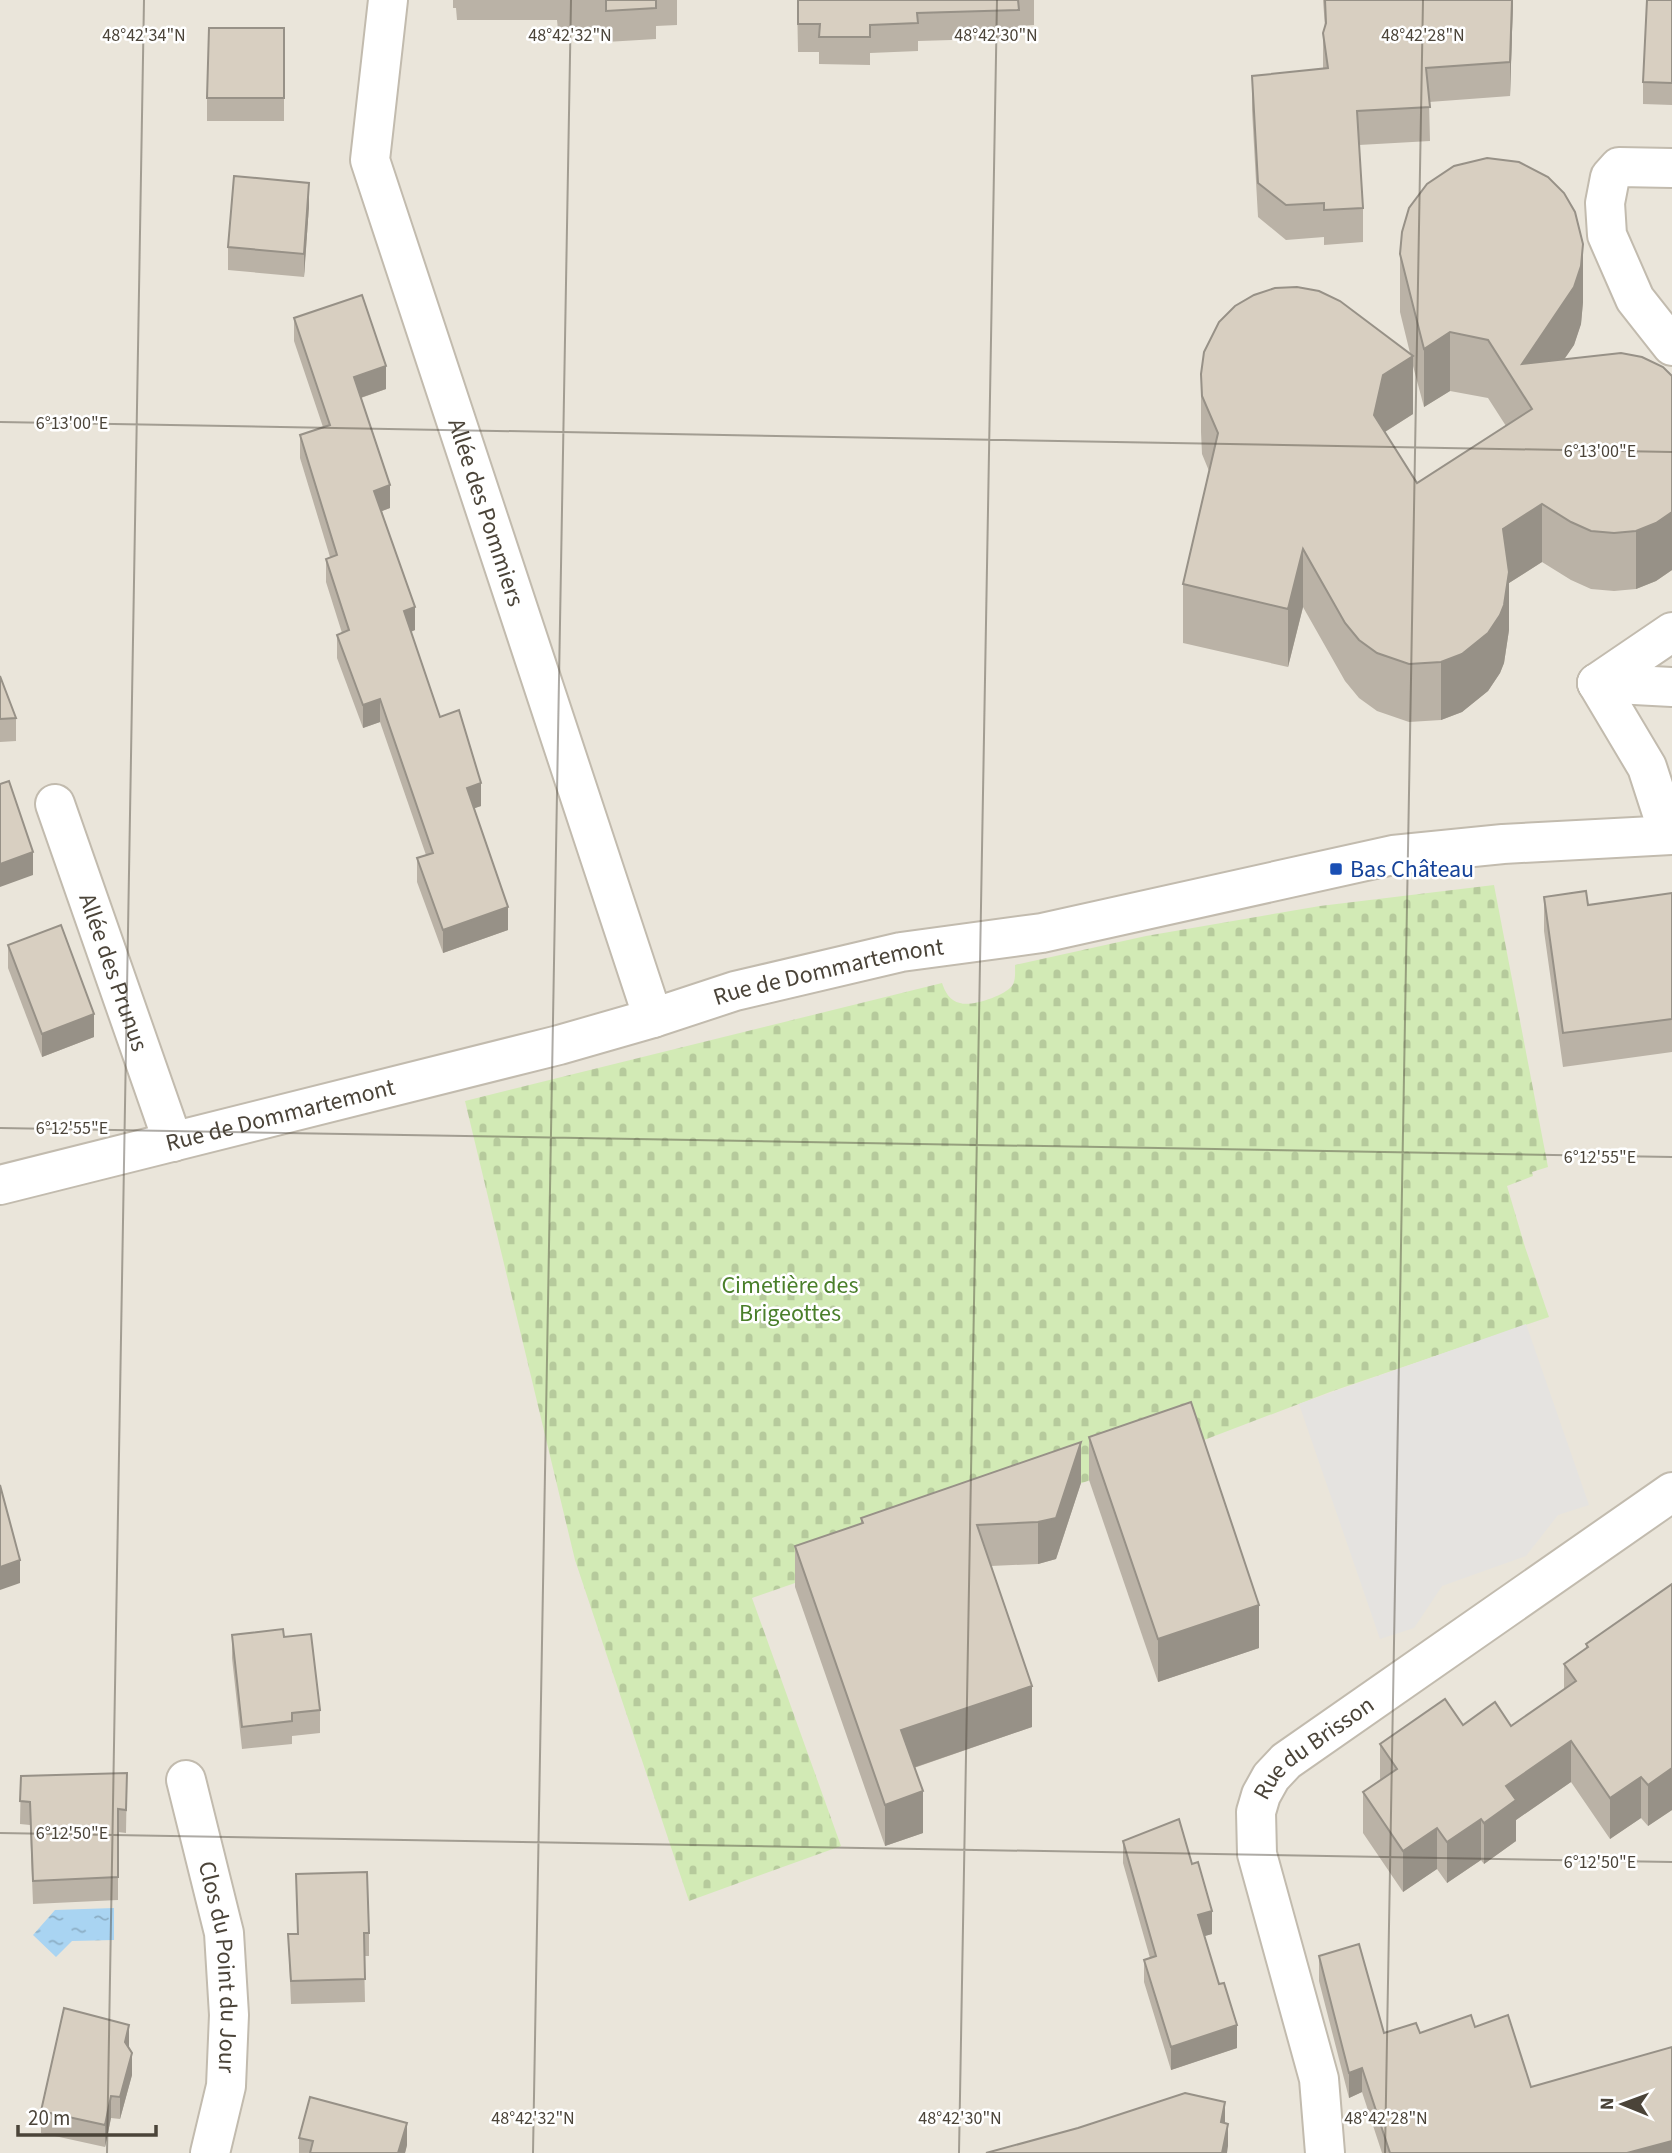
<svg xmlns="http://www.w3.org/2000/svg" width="1672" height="2153" viewBox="0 0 1672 2153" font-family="'Source Sans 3',sans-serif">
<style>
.residential{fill:#eae5da}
.cemetery{fill:url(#cemetery-stones)}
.parking{fill:#e5e3e0}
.water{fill:url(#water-ripples)}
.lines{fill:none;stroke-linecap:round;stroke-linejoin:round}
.minor-casing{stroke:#c2bbae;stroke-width:42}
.minor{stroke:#fff;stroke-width:38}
.wall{fill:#bab2a6;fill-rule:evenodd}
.shaded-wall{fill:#979187}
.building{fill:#d8cfc1;stroke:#979187;stroke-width:2}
.ticks{fill:none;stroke:#4b4439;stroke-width:2;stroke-opacity:0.45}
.transit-dot{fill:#1a4fb4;stroke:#fff;stroke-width:2.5}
.labels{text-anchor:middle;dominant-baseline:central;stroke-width:5;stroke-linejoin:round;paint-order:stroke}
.street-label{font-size:24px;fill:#4b4439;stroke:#fff}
.transit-label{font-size:24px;fill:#164399;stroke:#fff;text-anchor:start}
.park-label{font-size:24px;fill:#4a7f2a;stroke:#fff}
.ticks-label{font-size:18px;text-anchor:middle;fill:#4b4439;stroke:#fff;stroke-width:5;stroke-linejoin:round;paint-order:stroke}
</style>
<defs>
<pattern id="cemetery-stones" width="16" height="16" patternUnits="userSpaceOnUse" patternTransform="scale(1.75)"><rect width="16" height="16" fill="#d2eab5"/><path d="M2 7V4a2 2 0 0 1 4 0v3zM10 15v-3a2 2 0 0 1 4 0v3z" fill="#b6ca9c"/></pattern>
<pattern id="water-ripples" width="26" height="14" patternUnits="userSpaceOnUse" patternTransform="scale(1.75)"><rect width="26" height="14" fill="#a9d4f2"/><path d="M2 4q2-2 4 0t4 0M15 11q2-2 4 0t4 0" fill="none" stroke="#8caec5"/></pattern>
</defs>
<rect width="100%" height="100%" fill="#f6f3ec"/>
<rect class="residential" x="0" y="0" width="1672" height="2153"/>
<path class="cemetery" d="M1494 885 1548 1167 1532 1172 1533 1176 1507 1186 1525 1247 1549 1317 1330 1392 1191 1445 752 1598 841 1846 689 1901 575 1560 465 1101 942 983C945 992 950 1001 960 1003 971 1007 1004 996 1012 986 1016 980 1015 972 1015 965L1146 936 1320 906Z"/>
<polygon class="parking" points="1526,1324 1589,1505 1558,1515 1526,1556 1442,1586 1414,1628 1380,1639 1299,1404"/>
<polygon class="water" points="114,1908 114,1940 72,1941 56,1957 33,1935 55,1910"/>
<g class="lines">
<g class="minor-casing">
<g id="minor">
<path id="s1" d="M388 0 370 160 653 1018"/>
<polyline points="1672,168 1619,167 1610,177 1605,203 1607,235 1635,299 1672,346"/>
<polyline points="1597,683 1647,767 1669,835"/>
<polyline points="1597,683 1672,632"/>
<polyline points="1597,683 1672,687"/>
<path id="s2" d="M55 804 173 1142"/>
<path id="s3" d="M0 1185 559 1045 653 1018 735 991 901 952 1042 933 1393 855 1503 844 1672 835"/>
<path id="s4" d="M186 1780 224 1933 229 2015 226 2086 210 2153"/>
<path id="s5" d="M1325 2153 1319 2079 1257 1854 1256 1812 1261 1795 1271 1777 1286 1761 1672 1492"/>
</g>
</g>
<use href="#minor" class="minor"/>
</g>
<g class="wall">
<polygon points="453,0 677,0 677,25 656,26 656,39 606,42 606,29 558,30 557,20 457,20 456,8 453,8"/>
<polygon points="797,0 1034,0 1034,25 1019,26 1019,38 918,41 918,51 870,53 870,65 819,64 819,52 798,52"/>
<polygon points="1323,0 1513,0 1510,96 1429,102 1430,141 1359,145 1363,208 1363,242 1324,245 1324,237 1286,240 1258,217 1252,110 1252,76 1323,69 1323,33 1325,27"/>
<polygon points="1672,0 1672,105 1643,104 1643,82"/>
<polygon points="284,28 284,121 207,121 207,98"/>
<polygon points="309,206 304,277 228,270 228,247"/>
<path d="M1400 254 1583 302 1581 324 1574 345 1564 359 1672 376V570L1656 581 1636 589 1614 591 1591 589 1571 580 1542 562 1509 583V630L1504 663 1500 673 1488 691 1462 712 1441 720 1409 722 1377 711 1359 698 1345 681 1303 607 1288 667 1183 643V584L1209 471 1202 454 1201 432V374L1410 353 1400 312ZM1413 366 1424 407 1450 391 1488 398 1506 426 1417 483 1385 432 1413 414Z"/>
<polygon points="294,318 386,389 361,398 390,508 382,511 415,630 411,632 440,717 481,806 474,808 508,930 443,953 417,882 417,858 426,855 380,722 363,728 337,658 337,635 342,633 326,582 326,559 330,557 300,458 300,435 323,427 294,341"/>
<polygon points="0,676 16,718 16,741 0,742"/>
<polygon points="1672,893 1672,1052 1563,1067 1544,931 1544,897 1588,905"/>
<polygon points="8,945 94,1037 42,1057 8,968"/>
<polygon points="1089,1437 1259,1648 1158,1682 1089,1480"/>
<polygon points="1081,1483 1056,1559 1038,1564 991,1566 1032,1727 914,1768 923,1833 885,1846 795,1587 795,1546 861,1524 861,1518"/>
<polygon points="1672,1584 1672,1810 1648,1826 1641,1818 1610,1839 1571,1782 1516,1820 1516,1841 1484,1864 1481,1860 1447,1883 1437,1869 1403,1892 1363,1833 1363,1792 1380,1780 1380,1744 1463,1725 1511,1726 1564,1689 1564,1664 1586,1649 1586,1644"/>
<polygon points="232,1635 284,1637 320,1710 320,1733 292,1736 292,1744 242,1749 232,1658"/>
<polygon points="127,1773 126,1833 118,1832 118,1900 33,1904 30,1825 20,1824 21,1776"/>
<polygon points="1123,1841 1212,1934 1204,1936 1237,2048 1171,2070 1144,1982 1144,1960 1150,1958 1123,1863"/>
<polygon points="296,1874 369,1933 369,1956 364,1956 365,2002 291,2004 288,1934 298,1934"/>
<polygon points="1319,1956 1384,2033 1420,2033 1475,2027 1531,2087 1672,2153 1382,2153 1362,2092 1349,2098 1319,1981"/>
<polygon points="129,2048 132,2075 120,2119 111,2118 105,2147 41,2133 41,2111"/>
<polygon points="299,2138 407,2145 405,2153 299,2153"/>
</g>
<g class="shaded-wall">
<polygon points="1512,0 1513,0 1510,96 1510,62"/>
<polygon points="309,183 309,206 304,277 304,254"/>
<polygon points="1583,244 1583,302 1581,324 1574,345 1531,408 1522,364"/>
<polygon points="1450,332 1450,391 1424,407 1424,349"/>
<polygon points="1413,356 1413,414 1383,433 1374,415 1383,375"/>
<polygon points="386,366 386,389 354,400 354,377"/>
<polygon points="390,485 390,508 374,514 374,491"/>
<polygon points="1542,504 1542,562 1509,583 1509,630 1504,663 1500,673 1488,691 1462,712 1441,720 1441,662 1503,529"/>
<polygon points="1672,512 1672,570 1656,581 1636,589 1636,531"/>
<polygon points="1303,549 1303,607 1288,667 1288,609"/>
<polygon points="415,607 415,630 404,634 404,611"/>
<polygon points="380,699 380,722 363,728 363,705"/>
<polygon points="481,783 481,806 467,811 467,788"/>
<polygon points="33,852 33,875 0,887 0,864"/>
<polygon points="508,907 508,930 443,953 443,930"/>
<polygon points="94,1014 94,1037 42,1057 42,1034"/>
<polygon points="1081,1442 1081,1483 1056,1559 1038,1564 1038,1522"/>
<polygon points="20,1560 20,1583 0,1590 0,1567"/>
<polygon points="1259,1605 1259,1648 1158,1682 1158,1639"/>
<polygon points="1032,1686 1032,1727 901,1772 901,1730"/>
<polygon points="1571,1741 1571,1782 1516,1820 1516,1841 1484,1864 1484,1823 1506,1786"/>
<polygon points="1672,1768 1672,1810 1648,1826 1648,1785"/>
<polygon points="1641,1777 1641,1818 1610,1839 1610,1798"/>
<polygon points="923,1791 923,1833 885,1846 885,1805"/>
<polygon points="1481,1819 1481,1860 1447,1883 1447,1842"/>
<polygon points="1437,1828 1437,1869 1403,1892 1403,1851"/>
<polygon points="1212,1911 1212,1934 1198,1938 1198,1915"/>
<polygon points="129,2025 129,2047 125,2064 125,2042"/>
<polygon points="1237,2025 1237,2048 1171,2070 1171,2047"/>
<polygon points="132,2053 132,2075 120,2119 120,2097"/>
<polygon points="1362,2068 1362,2092 1349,2098 1349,2073"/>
<polygon points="111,2096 111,2118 105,2147 105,2125"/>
<polygon points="1225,2102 1225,2125 1221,2122"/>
<polygon points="407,2123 407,2145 405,2153 398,2153"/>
<polygon points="1228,2124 1228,2146 1227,2153 1222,2153"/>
<polygon points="1672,2141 1672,2153 1627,2153"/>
</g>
<g class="building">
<polygon points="606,0 656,0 656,8 606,11"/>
<polygon points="798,0 1018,0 1019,10 917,13 918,23 870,25 870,37 819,37 820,24 798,24"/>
<polygon points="1325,0 1512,0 1510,62 1426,68 1430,107 1357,111 1363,208 1324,210 1324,203 1286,205 1258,183 1252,76 1328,68 1323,33 1326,23"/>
<polygon points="1647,0 1672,0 1672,83 1643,82"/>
<polygon points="209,28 284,28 284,98 207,98"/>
<polygon points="1487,158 1519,162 1548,177 1564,193 1575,212 1583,244 1581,266 1574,287 1522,364 1621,353 1642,357 1663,367 1672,376 1672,512 1656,523 1636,531 1614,533 1591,531 1571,522 1542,504 1503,529 1509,572 1504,605 1500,615 1488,633 1462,654 1441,662 1409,664 1377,653 1359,640 1345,623 1303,549 1288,609 1183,584 1218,433 1202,396 1201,374 1204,352 1219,322 1235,306 1254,295 1275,288 1297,287 1319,291 1340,301 1413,356 1383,375 1374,415 1417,483 1532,409 1488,340 1450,332 1424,349 1400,254 1402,232 1409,208 1427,184 1454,166"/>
<polygon points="234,176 309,183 304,254 228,247"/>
<polygon points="362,295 386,366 354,377 390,485 374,491 415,607 404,611 440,717 459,710 481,783 467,788 508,907 443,930 417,858 433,853 380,699 363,705 337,635 349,630 326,559 337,555 300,435 330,425 294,318"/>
<polygon points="0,676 16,718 0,719"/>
<polygon points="9,781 33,852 0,864 0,784"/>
<polygon points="1586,891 1588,905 1672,893 1672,1019 1563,1033 1544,897"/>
<polygon points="61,925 94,1014 42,1034 8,945"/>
<polygon points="1191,1402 1259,1605 1158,1639 1089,1437"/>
<polygon points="1081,1442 1056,1518 1038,1522 977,1525 1032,1686 901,1730 923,1791 885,1805 795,1546 863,1523 861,1518"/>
<polygon points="0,1485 20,1560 0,1567"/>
<polygon points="1672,1584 1672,1768 1648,1785 1641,1777 1610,1798 1571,1741 1506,1786 1516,1800 1484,1823 1481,1819 1447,1842 1437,1828 1403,1851 1363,1792 1397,1769 1380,1744 1445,1699 1463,1725 1495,1702 1511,1726 1576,1681 1564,1664 1588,1647 1586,1644"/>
<polygon points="283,1629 284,1637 311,1634 320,1710 292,1713 292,1721 242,1727 232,1635"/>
<polygon points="127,1773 126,1810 118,1809 118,1877 33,1881 30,1802 20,1801 21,1776"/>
<polygon points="1179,1819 1192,1864 1198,1862 1212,1911 1198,1915 1219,1984 1224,1983 1237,2025 1171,2047 1144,1960 1156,1956 1123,1841"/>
<polygon points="367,1872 369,1933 364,1933 365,1979 291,1981 288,1934 298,1934 296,1874"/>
<polygon points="1359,1944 1384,2033 1416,2023 1420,2033 1471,2015 1475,2027 1508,2015 1531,2087 1672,2047 1672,2141 1627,2153 1390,2153 1362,2068 1349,2073 1319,1956"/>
<polygon points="64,2008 129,2025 125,2042 132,2053 120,2097 111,2096 105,2125 41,2111"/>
<polygon points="1185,2093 1225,2102 1221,2122 1228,2124 1222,2153 986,2153 1078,2128"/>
<polygon points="310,2097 407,2123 398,2153 310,2153 313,2141 299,2138"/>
</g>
<path class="ticks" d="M0 422 1672 452M0 1128 1672 1157M0 1833 1672 1862M107 2153 144 0M533 2153 571 0M959 2153 997 0M1385 2153 1423 0"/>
<rect class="transit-dot" x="1329" y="862" width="14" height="14" rx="3.5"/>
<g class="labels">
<g class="street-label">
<text stroke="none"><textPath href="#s1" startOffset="532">Allée des Pommiers</textPath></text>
<text stroke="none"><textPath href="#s2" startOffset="178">Allée des Prunus</textPath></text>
<text stroke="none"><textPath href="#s3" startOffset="856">Rue de Dommartemont</textPath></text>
<text stroke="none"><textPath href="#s3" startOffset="289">Rue de Dommartemont</textPath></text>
<text stroke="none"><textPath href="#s5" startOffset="439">Rue du Brisson</textPath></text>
<text stroke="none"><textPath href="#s4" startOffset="191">Clos du Point du Jour</textPath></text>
</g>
<g class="transit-label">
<text x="1350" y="869">Bas Château</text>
</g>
<g class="park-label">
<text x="790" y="1285">Cimetière des<tspan x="790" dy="28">Brigeottes</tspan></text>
</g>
</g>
<g class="ticks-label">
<text x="144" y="41">48°42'34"N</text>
<text x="570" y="41">48°42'32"N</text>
<text x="996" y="41">48°42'30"N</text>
<text x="1423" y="41">48°42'28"N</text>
<text x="72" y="429">6°13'00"E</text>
<text x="1600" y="457">6°13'00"E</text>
<text x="72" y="1134">6°12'55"E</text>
<text x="1600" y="1163">6°12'55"E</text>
<text x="72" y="1839">6°12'50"E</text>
<text x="1600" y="1868">6°12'50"E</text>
<text x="533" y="2124">48°42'32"N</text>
<text x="960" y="2124">48°42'30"N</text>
<text x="1386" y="2124">48°42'28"N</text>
</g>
<g transform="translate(1623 2104) rotate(271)" stroke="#ffffff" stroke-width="5" paint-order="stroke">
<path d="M0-5L12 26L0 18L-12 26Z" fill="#4b4439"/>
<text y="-10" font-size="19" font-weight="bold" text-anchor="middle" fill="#4b4439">N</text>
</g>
<path d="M18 2125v10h138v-10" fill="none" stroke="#4b4439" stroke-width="3.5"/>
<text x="28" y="2125" font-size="21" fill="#4b4439" stroke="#ffffff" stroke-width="5" paint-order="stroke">20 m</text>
</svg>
